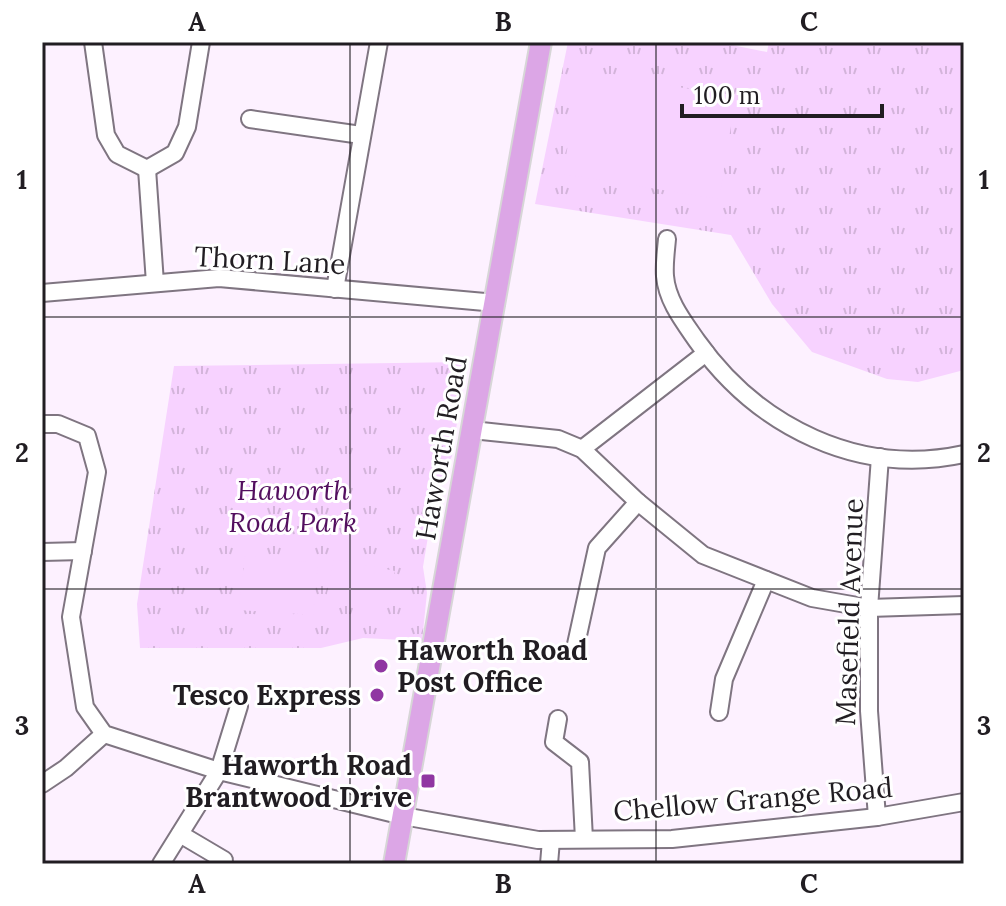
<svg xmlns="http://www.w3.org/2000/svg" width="1006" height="906" viewBox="0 0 1006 906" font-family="Lora,serif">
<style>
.park{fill:url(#park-tufts)}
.garden{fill:#f7d2ff}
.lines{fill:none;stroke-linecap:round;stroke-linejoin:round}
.minor-casing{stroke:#7f7581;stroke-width:20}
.major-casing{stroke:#d7d6d7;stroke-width:24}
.minor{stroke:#fff;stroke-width:16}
.major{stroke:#dca6e6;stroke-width:20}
.grid{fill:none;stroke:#211d22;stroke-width:2;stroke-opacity:0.55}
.poi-dot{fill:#9037a2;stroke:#fff;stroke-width:3}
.labels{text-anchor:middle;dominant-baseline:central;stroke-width:6;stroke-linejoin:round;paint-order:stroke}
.street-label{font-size:28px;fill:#211d22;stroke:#fff}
.park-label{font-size:28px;font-style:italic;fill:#530f5f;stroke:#fff}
.poi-label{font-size:28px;font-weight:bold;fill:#211d22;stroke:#fff;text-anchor:end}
.neatline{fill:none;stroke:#211d22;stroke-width:3}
.grid-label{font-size:26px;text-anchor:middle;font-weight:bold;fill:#211d22}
</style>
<defs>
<pattern id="park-tufts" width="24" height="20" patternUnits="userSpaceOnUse" patternTransform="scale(2)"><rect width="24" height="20" fill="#f7d2ff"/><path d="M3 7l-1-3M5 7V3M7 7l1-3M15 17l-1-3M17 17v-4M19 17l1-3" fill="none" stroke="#d3b4da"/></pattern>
</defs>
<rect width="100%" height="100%" fill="#fdf1ff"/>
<g class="park">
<polygon points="568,42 717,42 767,52 769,42 964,42 964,370 918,382 887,379 812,352 772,304 731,235 535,204"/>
<polygon points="466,362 452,456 436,488 423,567 427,593 422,641 363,638 321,648 140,648 137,604 174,366"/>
</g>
<g class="garden">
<polygon points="580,72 736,96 719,199 563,174"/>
<polygon points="245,556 318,563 313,615 239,610"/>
<polygon points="334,559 395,571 386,612 326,599"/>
</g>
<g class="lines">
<g class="minor-casing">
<g id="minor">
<polyline points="93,42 106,135 117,154 147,169"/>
<polyline points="250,119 361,135"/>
<polyline points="147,169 175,153 187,127 201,42"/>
<polyline points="147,169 155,283"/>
<path d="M667 239C666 251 664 264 665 276 667 301 684 322 697 341 758 427 859 477 964 454"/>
<polyline points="335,289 379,42"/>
<polyline points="42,293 219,278 496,303"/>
<polyline points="42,424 58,424 87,436 97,472 71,617 85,707 104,734 219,771 403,816 538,840 672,839 877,817 964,802"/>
<polyline points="472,430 558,439 582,449 638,502 703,555 812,598 869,608 964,605"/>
<polyline points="582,449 706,353"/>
<polyline points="42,552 83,551"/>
<polyline points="575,649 597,548 638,502"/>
<polyline points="719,712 724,679 766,580"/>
<polyline points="558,719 554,742 580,762 584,839"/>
<polyline points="42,784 66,768 104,734"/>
<polyline points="877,817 869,711 869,608 880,457"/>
<polyline points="180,834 224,860"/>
<polyline points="161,864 219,771 239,706"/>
<polyline points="549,864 551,840"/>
</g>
</g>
<g class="major-casing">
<polyline id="major" points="394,864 541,42"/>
</g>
<use href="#minor" class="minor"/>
<use href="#major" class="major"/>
</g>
<path class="grid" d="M350 42V864M656 42V864M42 317H964M42 589H964"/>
<g class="poi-dot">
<circle cx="381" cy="666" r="8"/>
<circle cx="377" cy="695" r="8"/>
<rect x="420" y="773" width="16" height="16" rx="4"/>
</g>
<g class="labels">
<g class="street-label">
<text transform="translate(270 260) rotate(3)">Thorn Lane</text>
<text transform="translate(441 448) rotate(-80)">Haworth Road</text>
<text transform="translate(849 612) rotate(-88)">Masefield Avenue</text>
<text transform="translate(753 799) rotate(-5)">Chellow Grange Road</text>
</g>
<g class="park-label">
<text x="293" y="490">Haworth<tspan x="293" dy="32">Road Park</tspan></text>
</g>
<g class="poi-label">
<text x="397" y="650" text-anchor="start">Haworth Road<tspan x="397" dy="32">Post Office</tspan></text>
<text x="361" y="695">Tesco Express</text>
<text x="412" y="765">Haworth Road<tspan x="412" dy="32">Brantwood Drive</tspan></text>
</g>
</g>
<rect width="1006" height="906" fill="none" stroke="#ffffff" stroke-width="88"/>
<path d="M682 104v12h200v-12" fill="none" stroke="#211d22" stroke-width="4"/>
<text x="694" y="104" font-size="24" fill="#211d22" stroke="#ffffff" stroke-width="6" paint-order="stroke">100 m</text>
<rect x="44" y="44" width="918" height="818" class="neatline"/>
<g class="grid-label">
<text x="197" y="31">A</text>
<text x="503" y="31">B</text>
<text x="809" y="31">C</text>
<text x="22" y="189">1</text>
<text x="984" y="189">1</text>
<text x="22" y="462">2</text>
<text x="984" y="462">2</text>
<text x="22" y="735">3</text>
<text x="984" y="735">3</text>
<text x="197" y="893">A</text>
<text x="503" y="893">B</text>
<text x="809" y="893">C</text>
</g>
</svg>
